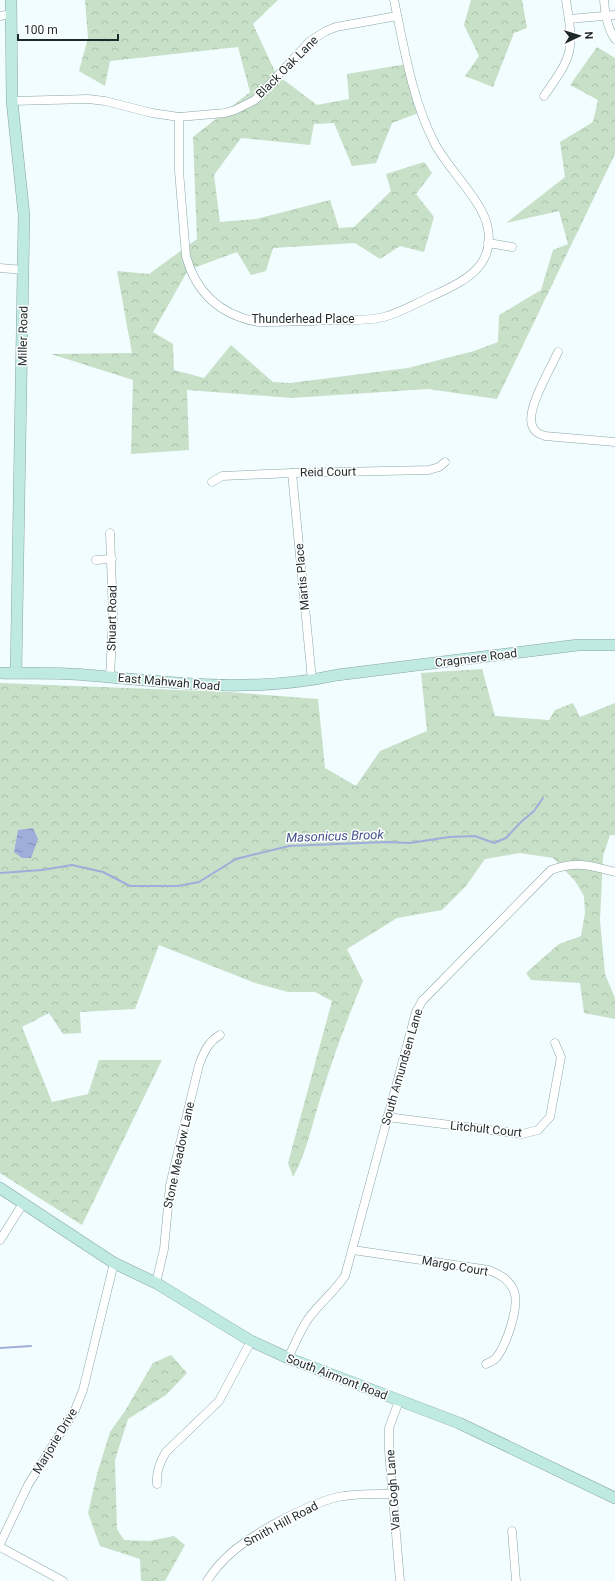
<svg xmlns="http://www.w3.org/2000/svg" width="615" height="1581" viewBox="0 0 615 1581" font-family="Roboto,sans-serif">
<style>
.forest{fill:url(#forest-crowns)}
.water{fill:url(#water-ripples)}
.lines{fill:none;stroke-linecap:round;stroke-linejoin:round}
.stream{stroke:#9faddb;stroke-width:2}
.street-casing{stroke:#8ba5aa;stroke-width:9}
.secondary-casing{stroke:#8ba5aa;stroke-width:12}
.street{stroke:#fff;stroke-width:8}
.secondary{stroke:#bfeae2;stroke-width:11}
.labels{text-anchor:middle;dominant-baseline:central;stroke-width:3;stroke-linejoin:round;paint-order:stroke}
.street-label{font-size:12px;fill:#1e292a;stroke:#fff}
.water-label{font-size:13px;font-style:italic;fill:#43518d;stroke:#fff}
</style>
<defs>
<pattern id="forest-crowns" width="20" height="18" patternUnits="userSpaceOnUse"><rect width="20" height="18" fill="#c7e0c7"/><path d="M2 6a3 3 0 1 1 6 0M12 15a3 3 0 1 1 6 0" fill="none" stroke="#aac0ab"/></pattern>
<pattern id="water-ripples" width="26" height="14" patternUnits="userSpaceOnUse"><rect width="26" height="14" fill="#9faddb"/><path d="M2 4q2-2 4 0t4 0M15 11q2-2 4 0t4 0" fill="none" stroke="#818db2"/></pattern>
</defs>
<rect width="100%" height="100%" fill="#f2fdff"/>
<g class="forest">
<polygon points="85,0 278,0 253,24 276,74 317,105 349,99 347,74 407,64 421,112 392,123 376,163 352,166 334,123 314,124 310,145 241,138 214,175 220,222 256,219 330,200 339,228 354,227 391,191 386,174 424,162 432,173 416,194 434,217 424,252 400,246 380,259 355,243 273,248 266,271 251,275 237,252 188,270 153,332 173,344 174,370 204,378 231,345 273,382 290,383 408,368 474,351 498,342 499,315 541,290 553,250 568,244 559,211 506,223 565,177 560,142 593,122 598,100 570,85 597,47 615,58 615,154 497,399 428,389 292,398 187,390 189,450 131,454 133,380 51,354 132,353 117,271 149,274 197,239 193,137 250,92 238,47 110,61 105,86 79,71 88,38"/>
<polygon points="471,0 522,0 527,28 514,33 493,87 465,76 479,56 464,25"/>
<path d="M482 669 495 716 549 720 555 710 573 703 580 717 615 703V835H610L603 856 600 920 605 974 615 998V1019L584 1013 580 983 531 980 526 973 559 944 581 936 585 913 584 896 575 881 553 858 520 853 485 859 466 886 442 910 397 918 347 949 363 981C347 1019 333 1058 321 1096 312 1124 307 1152 293 1177L288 1163 332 1001 315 992H288L255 983 159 945 135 1009 80 1012 81 1033 63 1034 49 1013 22 1027 52 1102 88 1094 99 1060H162L82 1225 0 1173V683L229 692 318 699 325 768 356 786 380 751 427 731 421 673Z"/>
<polygon points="171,1355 187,1373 166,1395 128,1419 115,1460 117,1529 124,1540 149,1541 174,1536 185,1545 165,1581 141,1581 140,1559 100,1546 88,1513 97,1474 110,1432 125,1411 153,1363"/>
</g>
<polygon class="water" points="33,828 38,839 31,858 22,858 14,852 18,830"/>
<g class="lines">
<g class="stream">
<polyline points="0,873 42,870 72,865 103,872 130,886 178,886 199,882 236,859 289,846 386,842 410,843 449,837 475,836 494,843 506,838 521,822 534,811 543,798"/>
<polyline points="0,1348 31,1346"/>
</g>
<g class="street-casing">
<g id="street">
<path d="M604 0C605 14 607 28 615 39"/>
<polyline points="0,16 11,14"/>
<polyline points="569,19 615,15"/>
<path d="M544 96C574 54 574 50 566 0"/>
<polyline points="12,101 88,99 105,101 152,113 179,117 225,113 235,110 255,100 310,41 326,31 336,27 397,16"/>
<path d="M179 117V171L186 256C196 293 221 315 258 322 283 322 308 321 333 320 350 320 368 321 384 317 399 313 413 305 426 299 457 284 495 271 488 229 484 201 447 169 434 142 412 99 404 47 394 0"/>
<polyline points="488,243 512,247"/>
<polyline points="0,268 24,270"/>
<path d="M558 352C551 368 526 409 532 425 534 432 539 434 545 436L615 442"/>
<polyline points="292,473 312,680"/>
<polyline points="212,482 222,476 292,473 429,470 439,467 445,462"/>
<polyline points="96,560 112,559"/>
<polyline points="110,677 113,616 110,533"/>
<polyline points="387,1117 522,1134 538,1130 550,1117 561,1057 555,1043"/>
<polyline points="0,1240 24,1202"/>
<path d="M353 1250 489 1270C500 1275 509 1279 514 1291 520 1306 506 1346 496 1358 494 1361 489 1362 486 1364"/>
<path d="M156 1283 164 1249 170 1185 199 1065C204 1052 208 1042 220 1035"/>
<path d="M288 1358C294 1346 300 1331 308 1319 319 1304 334 1292 345 1276L416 1012 422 1001 551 870C577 861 589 865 615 872"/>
<polyline points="399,1401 389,1428 389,1451 400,1581"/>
<path d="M157 1484C156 1472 159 1463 166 1452L219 1401 251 1341"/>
<polyline points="512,1531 516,1581"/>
<polyline points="0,1544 28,1485 75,1410 83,1390 114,1263"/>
<polyline points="0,1547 63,1581"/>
<path d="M207 1581C211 1575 215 1569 220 1564 242 1538 305 1505 338 1497 356 1493 375 1494 393 1494"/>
</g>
</g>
<g class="secondary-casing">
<g id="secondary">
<polyline points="11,0 12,101 24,215 16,673"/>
<path d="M0 673C28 674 57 672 85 675 171 682 251 694 337 675L578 645H615"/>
<polyline points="0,1188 114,1263 156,1283 251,1341 288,1358 459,1423 615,1498"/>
</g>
</g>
<use href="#street" class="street"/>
<use href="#secondary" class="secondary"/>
</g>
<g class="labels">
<g class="street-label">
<text transform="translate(287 67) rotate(-45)">Black Oak Lane</text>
<text x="303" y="319">Thunderhead Place</text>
<text transform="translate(23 336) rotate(-89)">Miller Road</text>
<text transform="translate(328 472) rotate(-1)">Reid Court</text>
<text transform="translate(302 577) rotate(-95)">Martis Place</text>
<text transform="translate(112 618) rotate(-89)">Shuart Road</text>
<text transform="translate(476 658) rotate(-7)">Cragmere Road</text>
<text transform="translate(169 682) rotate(5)">East Mahwah Road</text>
<text transform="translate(402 1067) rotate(-74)">South Amundsen Lane</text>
<text transform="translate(486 1129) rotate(6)">Litchult Court</text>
<text transform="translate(179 1155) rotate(-78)">Stone Meadow Lane</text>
<text transform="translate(455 1266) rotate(10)">Margo Court</text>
<text transform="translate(337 1377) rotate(21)">South Airmont Road</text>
<text transform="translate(55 1441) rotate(-59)">Marjorie Drive</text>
<text transform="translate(393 1490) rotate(-94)">Van Gogh Lane</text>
<text transform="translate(281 1524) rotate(-28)">Smith Hill Road</text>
</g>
<g class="water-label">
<text transform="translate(335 836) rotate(-2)">Masonicus Brook</text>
</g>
</g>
<g transform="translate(579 36) rotate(86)" stroke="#ffffff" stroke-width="3" paint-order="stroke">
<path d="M0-3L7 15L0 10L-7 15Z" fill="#1e292a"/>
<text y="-6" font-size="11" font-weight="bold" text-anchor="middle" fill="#1e292a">N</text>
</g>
<path d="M18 34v6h100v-6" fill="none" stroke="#1e292a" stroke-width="2"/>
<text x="24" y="34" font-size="12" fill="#1e292a" stroke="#ffffff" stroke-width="3" paint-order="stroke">100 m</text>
</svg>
